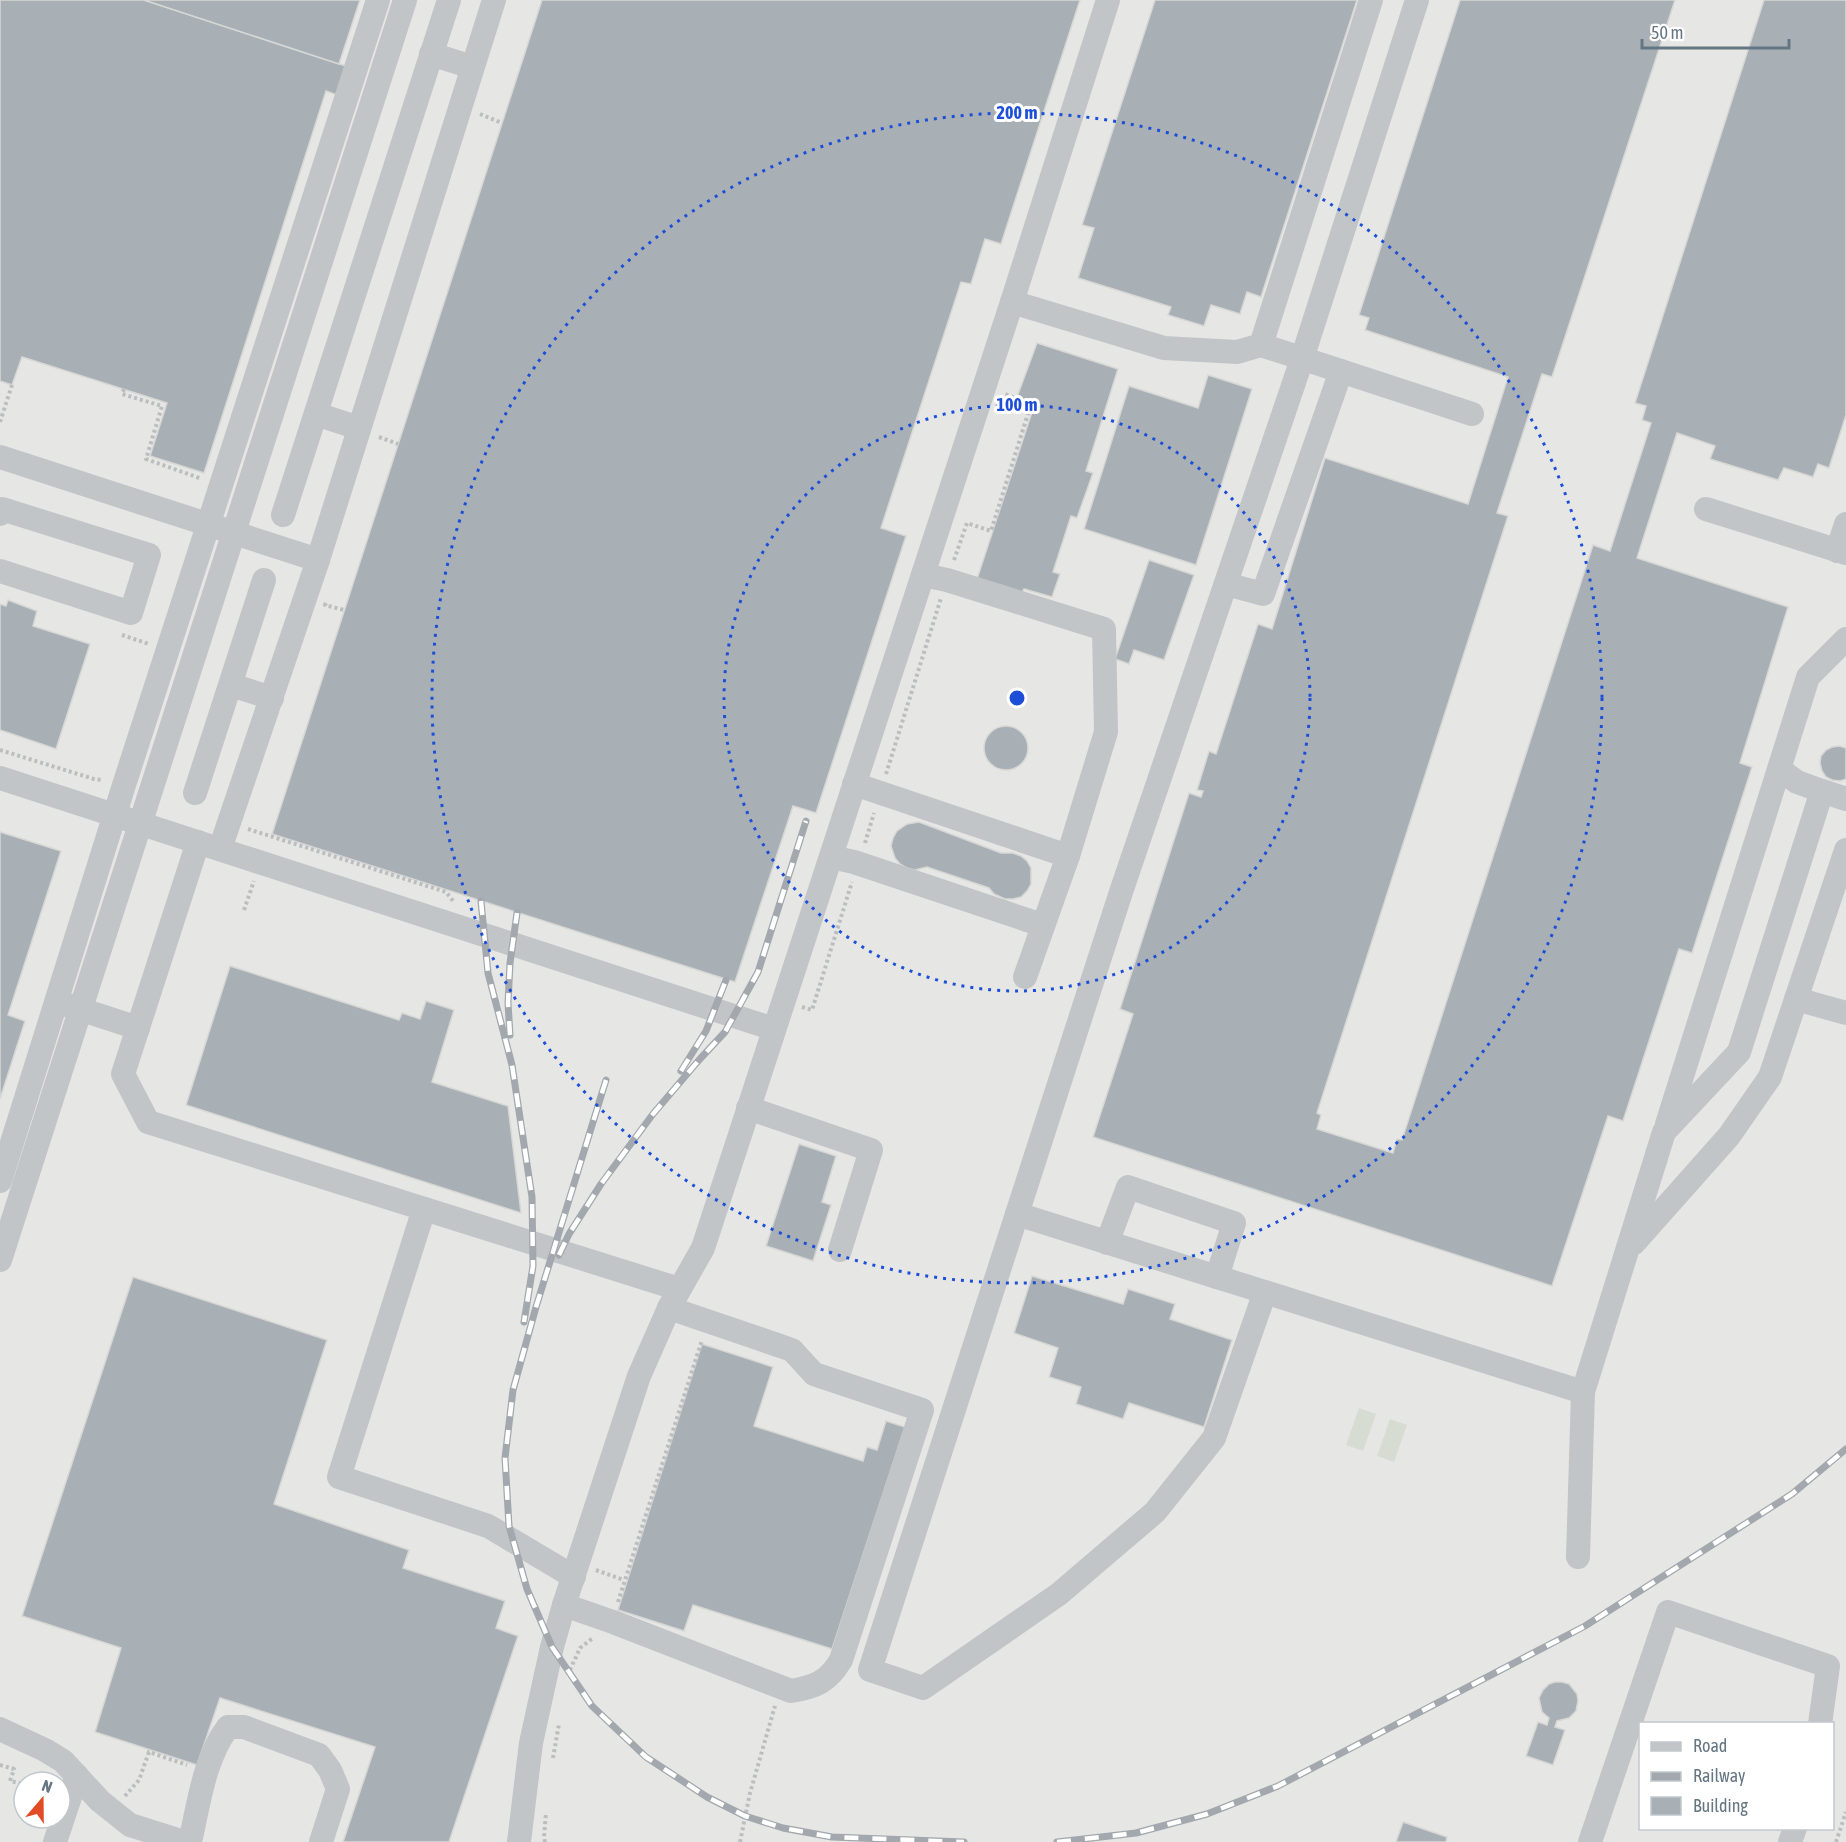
<svg xmlns="http://www.w3.org/2000/svg" width="1846" height="1842" viewBox="0 0 1846 1842" font-family="'Asap Condensed',sans-serif">
<style>
.built{fill:#e6e7e5;fill-rule:evenodd}
.green{fill:#d7dcd3}
.building{fill:#a8b0b5;stroke:#d7d7d5;stroke-width:1.5}
.lines{fill:none;stroke-linecap:round;stroke-linejoin:round}
.path{stroke:#bbbdbf;stroke-width:4;stroke-dasharray:3 3;stroke-linecap:butt}
.minor{stroke:#c1c5c8;stroke-width:24}
.rail-casing{stroke:#a2a8ad;stroke-width:7}
.rail{stroke:#fff;stroke-width:4.5;stroke-dasharray:14;stroke-linecap:butt}
.ring{fill:none;stroke:#1d4ed8;stroke-width:3;stroke-dasharray:3 6}
.centre{fill:#1d4ed8;stroke:#fff;stroke-width:3}
.ring-label{font-size:18px;text-anchor:middle;font-weight:bold;fill:#1d4ed8;stroke:#fff;stroke-width:6;stroke-linejoin:round;paint-order:stroke}
</style>
<rect width="100%" height="100%" fill="#f6f5f2"/>
<path class="built" d="M0 0H1846V1842H0ZM1640 1724H1832V1828H1640ZM24 1782H60V1818H24Z"/>
<g class="green">
<polygon points="1359,1408 1376,1414 1363,1451 1346,1445"/>
<polygon points="1390,1419 1407,1425 1394,1462 1377,1456"/>
</g>
<g class="building">
<polygon points="0,0 144,0 346,66 337,95 326,91 204,473 150,456 167,403 22,357 12,385 0,381"/>
<polygon points="144,0 360,0 339,64"/>
<polygon points="542,0 1080,0 1001,244 985,239 971,284 961,282 881,528 906,536 816,813 793,806 735,982 272,834"/>
<polygon points="1155,0 1357,0 1261,297 1247,292 1240,314 1211,305 1204,326 1168,315 1171,307 1078,278 1094,228 1082,225"/>
<polygon points="1460,0 1675,0 1552,377 1542,374 1497,513 1508,516 1317,1113 1321,1115 1317,1129 1393,1153 1397,1139 1402,1140 1593,545 1610,551 1651,423 1642,420 1646,406 1635,403 1764,0 1846,0 1846,415 1829,468 1818,464 1813,477 1784,468 1778,480 1710,459 1715,446 1677,433 1637,558 1788,607 1740,763 1752,767 1692,953 1679,949 1623,1121 1608,1116 1552,1286 1093,1137 1133,1014 1120,1009 1189,793 1201,797 1203,791 1197,790 1209,751 1216,754 1258,624 1272,629 1325,458 1468,504 1508,377 1365,330 1369,318 1359,315"/>
<polygon points="1037,343 1118,369 1086,471 1093,473 1077,518 1071,516 1053,572 1060,574 1052,597 1024,589 1020,597 976,582 1035,403 1017,397"/>
<polygon points="1208,375 1252,389 1196,565 1084,529 1129,386 1198,408"/>
<polygon points="1149,560 1194,575 1164,660 1134,650 1129,664 1115,659"/>
<polygon points="8,600 37,611 33,626 90,644 56,749 0,730 0,604 6,606"/>
<circle cx="1006" cy="748" r="22"/>
<polygon points="1839,746 1846,748 1846,779 1840,781 1832,780 1826,777 1822,771 1820,763 1821,756 1826,750 1832,747"/>
<polygon points="919,822 1001,853 1013,853 1021,856 1027,861 1031,868 1031,884 1027,891 1021,897 1013,899 1005,899 994,894 989,888 927,867 915,870 907,868 900,864 895,858 891,846 893,838 897,831 907,824"/>
<polygon points="0,832 61,851 8,1015 25,1021 0,1099"/>
<polygon points="230,966 399,1020 402,1013 420,1019 426,1001 454,1010 432,1082 508,1106 521,1213 186,1105"/>
<polygon points="799,1144 836,1156 822,1202 831,1205 813,1261 766,1246"/>
<polygon points="1032,1276 1123,1304 1128,1289 1175,1304 1170,1319 1232,1340 1204,1427 1129,1403 1123,1419 1076,1404 1081,1387 1049,1377 1058,1348 1014,1333"/>
<polygon points="133,1277 327,1340 274,1504 409,1550 403,1568 505,1601 496,1628 518,1636 449,1842 343,1842 375,1747 220,1698 197,1765 95,1732 121,1648 22,1616"/>
<polygon points="702,1344 773,1367 754,1426 863,1461 867,1447 877,1450 886,1421 905,1427 832,1649 693,1605 684,1631 618,1610"/>
<polygon points="1555,1682 1562,1682 1569,1684 1577,1694 1578,1701 1576,1711 1569,1718 1557,1721 1555,1727 1565,1730 1553,1765 1526,1756 1538,1722 1547,1725 1549,1718 1542,1712 1539,1698 1543,1690 1549,1684"/>
<polygon points="1403,1822 1447,1837 1446,1842 1396,1842"/>
</g>
<g class="lines">
<g class="path">
<polyline points="480,114 502,123"/>
<polyline points="124,389 122,394 162,406 146,459 202,479"/>
<polyline points="0,422 12,385"/>
<polyline points="379,437 398,444"/>
<polyline points="954,560 967,523 991,531 1031,404 1005,394"/>
<polyline points="326,603 325,605 344,610"/>
<polyline points="122,635 149,644"/>
<polyline points="0,750 94,779 103,780"/>
<polyline points="886,774 941,598"/>
<polyline points="248,829 446,892 454,902"/>
<polyline points="865,843 874,813"/>
<polyline points="244,910 254,881"/>
<polyline points="802,1007 812,1010 852,882"/>
<polyline points="596,1570 624,1580"/>
<polyline points="618,1602 702,1340"/>
<polyline points="570,1670 580,1648 593,1638"/>
<polyline points="553,1758 559,1724"/>
<polyline points="0,1765 14,1769 10,1781 24,1784"/>
<polyline points="125,1796 139,1780 149,1752 187,1765"/>
<polyline points="545,1842 544,1837 546,1813"/>
<polyline points="740,1842 750,1793 775,1706"/>
<polyline points="1836,1842 1846,1812"/>
</g>
<g class="minor">
<polyline points="431,54 472,67"/>
<polyline points="1012,302 1164,348 1237,352 1261,345 1371,0"/>
<polyline points="1261,345 1472,414"/>
<polyline points="316,414 359,428"/>
<polyline points="0,457 318,560"/>
<polyline points="1706,509 1846,553"/>
<polyline points="0,514 2,509 149,555 131,613 0,571"/>
<polyline points="283,515 449,0"/>
<polyline points="1837,551 1846,524"/>
<polyline points="1226,584 1263,594 1341,371"/>
<polyline points="231,685 272,698"/>
<polyline points="0,778 774,1029"/>
<polyline points="854,784 1068,856 1106,732 1104,629 947,580 923,575"/>
<polyline points="1822,791 1846,799"/>
<polyline points="195,793 264,580"/>
<polyline points="198,842 123,1074 148,1122 679,1289"/>
<polyline points="220,849 318,560 494,0"/>
<polyline points="831,857 854,862 1042,925"/>
<polyline points="1025,977 1068,856"/>
<polyline points="1796,999 1846,1013"/>
<polyline points="67,1005 138,1028"/>
<polyline points="748,1108 871,1150 840,1250"/>
<polyline points="1667,1124 1808,677 1846,639"/>
<polyline points="0,1181 124,785 378,0"/>
<polyline points="424,1209 339,1477 488,1526 574,1577"/>
<polyline points="1017,1214 870,1670 923,1688 1059,1594 1155,1512 1214,1438 1265,1292"/>
<polyline points="1107,1243 1128,1187 1234,1223 1217,1277 1017,1214 1121,892 1302,359 1417,0"/>
<polyline points="1634,1243 1729,1136 1770,1077 1846,850"/>
<polyline points="0,1260 405,0"/>
<polyline points="1217,1277 1583,1392 1664,1132 1739,1052 1822,791 1797,782 1779,769"/>
<polyline points="1578,1557 1583,1392"/>
<path d="M564 1605 613 1622 791 1691C815 1687 828 1682 841 1660L922 1410 814 1374 792 1350 669 1308"/>
<polyline points="0,1729 45,1750 63,1761 100,1801 130,1825 184,1842"/>
<polyline points="55,1842 77,1776"/>
<path d="M190 1842C199 1803 204 1759 228 1727H244L319 1755 330 1770 338 1789 321 1842"/>
<polyline points="519,1842 531,1743 552,1647 564,1605 639,1376 669,1308 703,1248 1012,302 1108,0"/>
<polyline points="1590,1842 1668,1612 1828,1666 1820,1724"/>
<polyline points="1790,1842 1795,1828"/>
</g>
<g class="rail-casing">
<g id="rail">
<polyline points="481,901 488,973 512,1065 532,1197 533,1266 524,1322"/>
<polyline points="510,1035 508,1003 510,963 517,913"/>
<polyline points="681,1071 706,1031 726,980"/>
<polyline points="606,1080 536,1307 513,1390 505,1458 509,1526 527,1589 552,1647 592,1706 646,1757 707,1797 745,1816 783,1828 832,1837 964,1842"/>
<polyline points="559,1255 569,1234 601,1184 653,1114 699,1060 725,1032 758,972 806,821"/>
<polyline points="1057,1842 1136,1833 1207,1814 1278,1786 1585,1626 1792,1494 1846,1449"/>
</g>
</g>
<use href="#rail" class="rail"/>
</g>
<g class="ring">
<circle cx="1017" cy="698" r="293"/>
<circle cx="1017" cy="698" r="585"/>
</g>
<circle cx="1017" cy="698" r="9" class="centre"/>
<g class="ring-label">
<text x="1017" y="119">200 m</text>
<text x="1017" y="411">100 m</text>
</g>
<rect x="1639" y="1722" width="195" height="108" fill="#ffffff" stroke="#c1c8cd" stroke-width="1.5"/>
<rect x="1651" y="1742" width="30" height="9" fill="#c1c5c8" stroke="#c1c8cd" stroke-width="1.5"/>
<text x="1693" y="1752" font-size="18" fill="#657683">Road</text>
<rect x="1651" y="1772" width="30" height="9" fill="#a2a8ad" stroke="#c1c8cd" stroke-width="1.5"/>
<text x="1693" y="1782" font-size="18" fill="#657683">Railway</text>
<rect x="1651" y="1797" width="30" height="18" fill="#a8b0b5" stroke="#c1c8cd" stroke-width="1.5"/>
<text x="1693" y="1812" font-size="18" fill="#657683">Building</text>
<g transform="translate(42 1800) rotate(20)"><circle r="28" fill="#ffffff" stroke="#c1c8cd" stroke-width="1.5"/>
<path d="M0-4.5L10 22L0 15L-10 22Z" fill="#e14c27"/>
<text y="-9" font-size="16" font-weight="bold" text-anchor="middle" fill="#657683">N</text>
</g>
<path d="M1642 39v9h147v-9" fill="none" stroke="#657683" stroke-width="3"/>
<text x="1651" y="39" font-size="18" fill="#657683" stroke="#ffffff" stroke-width="4.5" paint-order="stroke">50 m</text>
</svg>
